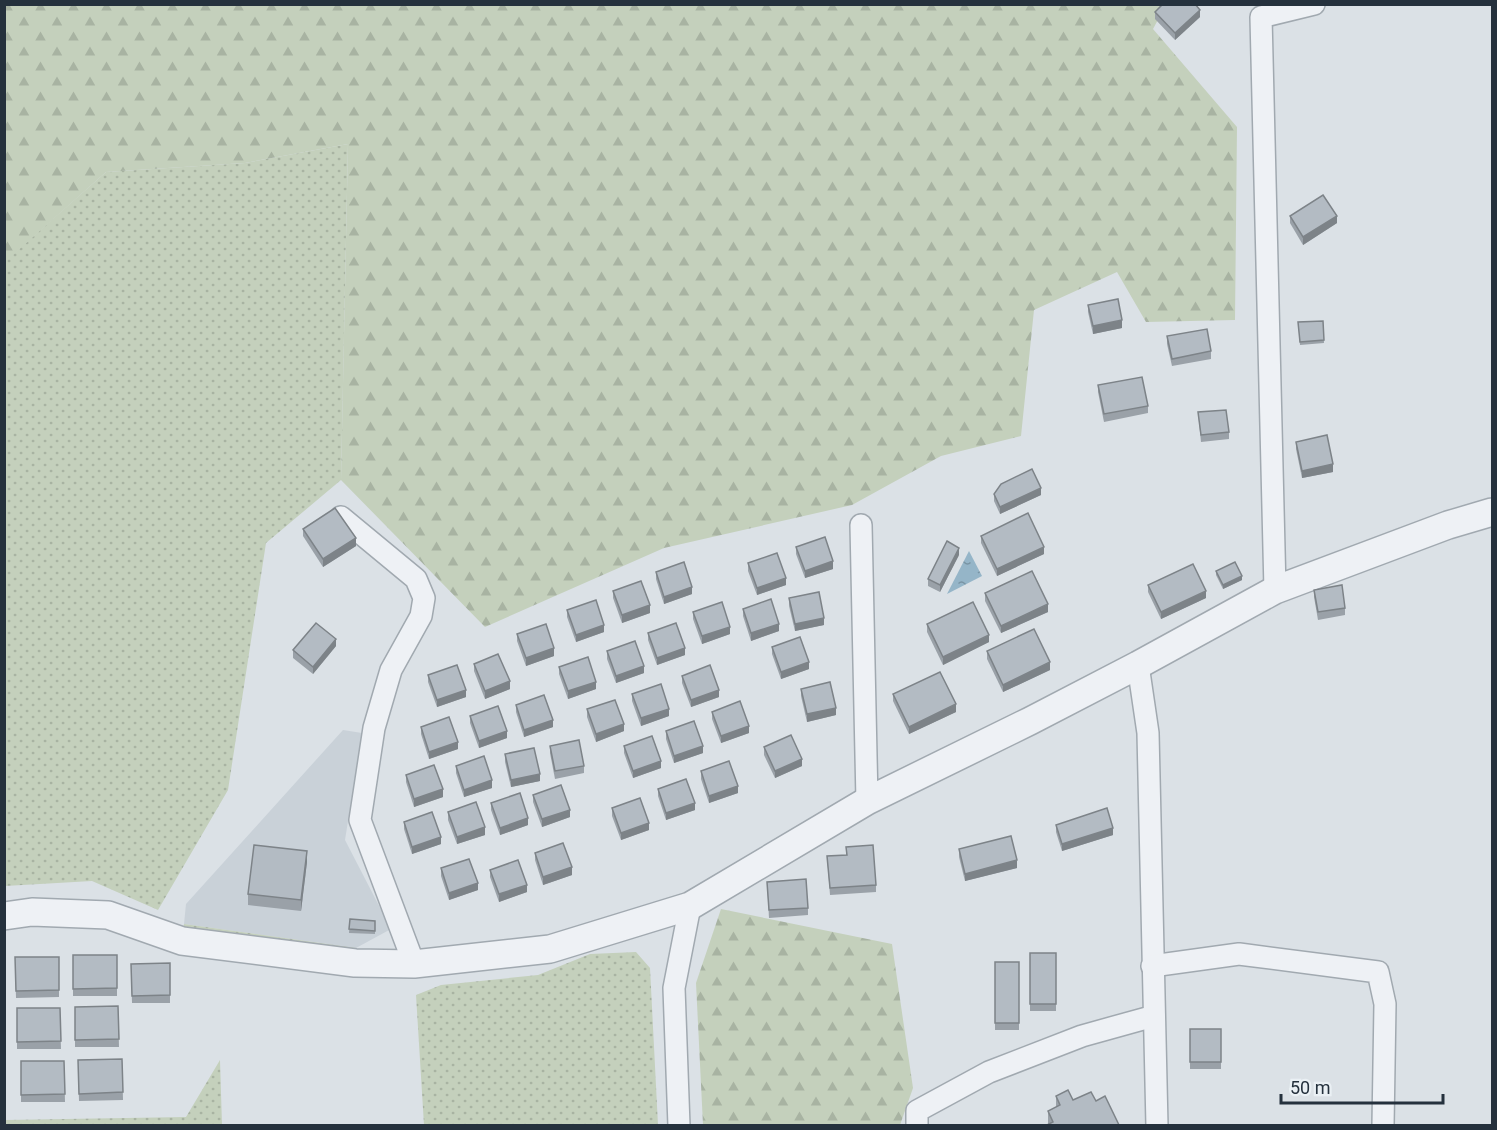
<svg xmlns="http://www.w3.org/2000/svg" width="1497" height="1130" viewBox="0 0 1497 1130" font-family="Roboto,sans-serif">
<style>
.built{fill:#c9d1d8}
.green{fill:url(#green-dots)}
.forest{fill:url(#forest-firs)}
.water{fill:url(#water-ripples)}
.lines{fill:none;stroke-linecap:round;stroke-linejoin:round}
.minor-casing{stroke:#a1a9b0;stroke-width:24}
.tertiary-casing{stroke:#a1a9b0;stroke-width:30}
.minor{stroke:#eef1f5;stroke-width:21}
.tertiary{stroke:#eef1f5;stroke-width:27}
.wall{fill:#9aa1a8}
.shaded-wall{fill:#7d8388}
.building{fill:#b3bbc3;stroke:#7d8388;stroke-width:1.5}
</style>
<defs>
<pattern id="green-dots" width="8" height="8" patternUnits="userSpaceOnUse" patternTransform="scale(1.5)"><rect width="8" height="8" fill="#c4d0bc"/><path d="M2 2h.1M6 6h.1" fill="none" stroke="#a8b3a2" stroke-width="1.8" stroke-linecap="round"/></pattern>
<pattern id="forest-firs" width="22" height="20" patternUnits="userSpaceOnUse" patternTransform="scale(1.5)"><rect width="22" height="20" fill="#c4d0bc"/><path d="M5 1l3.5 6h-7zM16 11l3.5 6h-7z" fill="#a8b3a2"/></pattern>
<pattern id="water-ripples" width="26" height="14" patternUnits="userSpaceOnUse" patternTransform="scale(1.5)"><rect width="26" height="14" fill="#95b5c8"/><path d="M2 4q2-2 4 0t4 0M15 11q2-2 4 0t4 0" fill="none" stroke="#7994a4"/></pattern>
</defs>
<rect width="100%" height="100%" fill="#dbe1e6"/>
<polygon class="built" points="343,730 362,733 345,840 391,929 356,948 184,924 186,904"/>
<g class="green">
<polygon points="348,144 341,480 266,543 228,790 158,910 92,881 5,886 4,262 106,172 245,163"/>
<polygon points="184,924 356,948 355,963 182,941"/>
<polygon points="636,952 650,968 658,1125 424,1125 416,995 441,985 538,975 590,954"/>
<polygon points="220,1060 222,1125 5,1125 5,1120 186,1117"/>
</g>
<g class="forest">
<polygon points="5,5 1166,5 1153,29 1237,127 1235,320 1146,322 1117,272 1034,310 1021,436 941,456 852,505 664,548 485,627 341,480 348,144 245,163 106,172 5,262"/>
<polygon points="721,909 892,944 913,1088 900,1125 703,1125 696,983"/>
</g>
<polygon class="water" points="969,551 982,576 947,594"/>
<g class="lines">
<g class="minor-casing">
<g id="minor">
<polyline points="341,517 416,579 424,598 421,616 391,670 374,728 360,820 414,964"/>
<polyline points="861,525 867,801"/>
<polyline points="1275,590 1261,17 1314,4"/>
<polyline points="1138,665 1148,733 1157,1126"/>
<polyline points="1152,966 1239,954 1378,972 1385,1004 1383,1126"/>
<polyline points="679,1126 674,988 690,906"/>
<polyline points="917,1126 917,1111 989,1072 1082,1036 1154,1016"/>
</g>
</g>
<g class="tertiary-casing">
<polyline id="tertiary" points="4,916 32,912 108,915 182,941 355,963 414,964 550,949 690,906 867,801 1030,721 1138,665 1275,590 1448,525 1492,512"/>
</g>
<use href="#minor" class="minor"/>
<use href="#tertiary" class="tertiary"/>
</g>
<g class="wall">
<polygon points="1155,12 1200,17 1175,40 1155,19"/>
<polygon points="1290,216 1337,223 1303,245 1290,223"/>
<polygon points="1088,305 1122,328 1093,334 1088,312"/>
<polygon points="1323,321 1324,343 1300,345 1298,322"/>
<polygon points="1167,336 1211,351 1211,359 1172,366 1167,344"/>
<polygon points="1098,385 1148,406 1148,413 1104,422 1098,392"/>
<polygon points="1198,412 1229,432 1229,439 1201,442"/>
<polygon points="1296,442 1333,472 1302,478 1296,449"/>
<polygon points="994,494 1041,495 1000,514 994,501"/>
<polygon points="303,529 356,546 323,567 303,536"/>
<polygon points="981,536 1044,554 997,576 981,543"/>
<polygon points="796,547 833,569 805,578 796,554"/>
<polygon points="959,555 940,592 928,586 928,579"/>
<polygon points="748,563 786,585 757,595 748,571"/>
<polygon points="1216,571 1242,580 1223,589 1216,575"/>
<polygon points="656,572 692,594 664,604 656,579"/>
<polygon points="1148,585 1206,598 1161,619 1148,592"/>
<polygon points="1314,590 1345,608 1345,615 1318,620 1314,597"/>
<polygon points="613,591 650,613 622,623 613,598"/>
<polygon points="985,593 1048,612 1001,633 985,601"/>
<polygon points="789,598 824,625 795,631 789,606"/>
<polygon points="743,609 779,631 751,641 743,616"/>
<polygon points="567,610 604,632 576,642 567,617"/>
<polygon points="693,612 730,634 702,644 693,619"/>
<polygon points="927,624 989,642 943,665 927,632"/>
<polygon points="648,633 685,655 657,665 648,640"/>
<polygon points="517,634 554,656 526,666 517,641"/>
<polygon points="336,646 313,674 293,658 293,650"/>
<polygon points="772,647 809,669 781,679 772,654"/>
<polygon points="607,651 644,673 616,683 607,659"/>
<polygon points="987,651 1050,670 1003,692 987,659"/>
<polygon points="474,664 510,689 485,699 474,671"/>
<polygon points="559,667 596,689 568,699 559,674"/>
<polygon points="428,675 466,697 437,707 428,682"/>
<polygon points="682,676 719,697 691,707 682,683"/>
<polygon points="801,689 836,715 807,722 801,696"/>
<polygon points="632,694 669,716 641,726 632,701"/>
<polygon points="893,694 956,712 909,734 893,701"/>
<polygon points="516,705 553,727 524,737 516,712"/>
<polygon points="587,709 624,731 596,742 587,717"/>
<polygon points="712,712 749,733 721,743 712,719"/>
<polygon points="470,716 507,738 479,748 470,723"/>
<polygon points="421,727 458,749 429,759 421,734"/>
<polygon points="666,731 703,753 674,763 666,739"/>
<polygon points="550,746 584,766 584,773 555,779 550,753"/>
<polygon points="624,746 661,768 633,778 624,753"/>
<polygon points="764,747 802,766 775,778 764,755"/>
<polygon points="505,754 540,781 511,787 505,762"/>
<polygon points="456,766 492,788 464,797 456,773"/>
<polygon points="701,771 738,793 709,803 701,779"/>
<polygon points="406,775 443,797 414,807 406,782"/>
<polygon points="658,789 695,810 666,820 658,796"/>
<polygon points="533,795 570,817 542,827 533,802"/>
<polygon points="491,803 528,825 500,835 491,810"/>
<polygon points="612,808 649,830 621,840 612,816"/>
<polygon points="448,812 485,835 457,844 448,820"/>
<polygon points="404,822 441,844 412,854 404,829"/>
<polygon points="1056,825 1113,835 1062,851 1056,832"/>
<polygon points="846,847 876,885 876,892 830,895 827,856 846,855"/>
<polygon points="959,849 1017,868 965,881 959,857"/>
<polygon points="535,853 572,875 543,885 535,860"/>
<polygon points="307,862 301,911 248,905 248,894"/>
<polygon points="441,868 478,890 449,900 441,876"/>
<polygon points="490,870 527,892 499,902 490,877"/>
<polygon points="767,882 808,908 808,915 769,918"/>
<polygon points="350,919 375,921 375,934 349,933"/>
<rect x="1030" y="953" width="26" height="58"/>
<rect x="73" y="955" width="44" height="41"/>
<polygon points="15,957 59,957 59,997 16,998"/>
<rect x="995" y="962" width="24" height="68"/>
<polygon points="170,963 170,1003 132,1003 131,964"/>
<polygon points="118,1006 119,1047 75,1047 75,1007"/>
<polygon points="17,1008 60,1008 61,1049 17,1049"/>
<rect x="1190" y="1029" width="31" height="40"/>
<polygon points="122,1059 123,1100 79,1101 78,1060"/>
<polygon points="21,1061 64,1061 65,1102 21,1102"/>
<polygon points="1056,1096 1073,1100 1096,1101 1048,1125 1048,1111 1056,1107"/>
</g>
<g class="shaded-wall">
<polygon points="1200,10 1200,17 1175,40 1175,33"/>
<polygon points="1337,216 1337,223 1303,245 1303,237"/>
<polygon points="1122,320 1122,328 1093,334 1093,326"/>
<polygon points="1333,464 1333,472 1302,478 1302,471"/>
<polygon points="1041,488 1041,495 1000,514 1000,507"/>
<polygon points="356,538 356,546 323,567 323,559"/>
<polygon points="1044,547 1044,554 997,576 997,569"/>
<polygon points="959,548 959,555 940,592 940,585"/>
<polygon points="833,561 833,569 805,578 805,571"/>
<polygon points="1242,576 1242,580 1223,589 1223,585"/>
<polygon points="786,578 786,585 757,595 757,588"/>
<polygon points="692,587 692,594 664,604 664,597"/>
<polygon points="1206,591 1206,598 1161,619 1161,612"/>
<polygon points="1048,604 1048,612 1001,633 1001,626"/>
<polygon points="650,605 650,613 622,623 622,615"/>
<polygon points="824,618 824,625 795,631 795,624"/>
<polygon points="779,624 779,631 751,641 751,633"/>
<polygon points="604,625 604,632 576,642 576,635"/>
<polygon points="730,627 730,634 702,644 702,636"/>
<polygon points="989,635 989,642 943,665 943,657"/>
<polygon points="336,639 336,646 313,674 313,667"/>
<polygon points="554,648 554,656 526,666 526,658"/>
<polygon points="685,648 685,655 657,665 657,658"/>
<polygon points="809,662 809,669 781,679 781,672"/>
<polygon points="1050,662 1050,670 1003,692 1003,685"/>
<polygon points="644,666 644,673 616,683 616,676"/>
<polygon points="510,681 510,689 485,699 485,691"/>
<polygon points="596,682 596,689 568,699 568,691"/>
<polygon points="466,690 466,697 437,707 437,700"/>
<polygon points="719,690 719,697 691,707 691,700"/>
<polygon points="956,704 956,712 909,734 909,727"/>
<polygon points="836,708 836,715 807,722 807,714"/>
<polygon points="669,709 669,716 641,726 641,718"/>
<polygon points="553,720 553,727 524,737 524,730"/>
<polygon points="624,724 624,731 596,742 596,734"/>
<polygon points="749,726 749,733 721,743 721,736"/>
<polygon points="507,731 507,738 479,748 479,741"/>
<polygon points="458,742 458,749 429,759 429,752"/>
<polygon points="703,746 703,753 674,763 674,756"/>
<polygon points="802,759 802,766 775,778 775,771"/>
<polygon points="661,761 661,768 633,778 633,771"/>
<polygon points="540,774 540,781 511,787 511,780"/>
<polygon points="492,780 492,788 464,797 464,790"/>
<polygon points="738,786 738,793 709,803 709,796"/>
<polygon points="443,789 443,797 414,807 414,799"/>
<polygon points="695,803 695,810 666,820 666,813"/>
<polygon points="570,810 570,817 542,827 542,819"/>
<polygon points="528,818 528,825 500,835 500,828"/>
<polygon points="649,823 649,830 621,840 621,833"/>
<polygon points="485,827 485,835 457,844 457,837"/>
<polygon points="1113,828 1113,835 1062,851 1062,844"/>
<polygon points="441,837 441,844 412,854 412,847"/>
<polygon points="307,851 307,862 301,911 301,900"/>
<polygon points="1017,860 1017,868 965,881 965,874"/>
<polygon points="572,867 572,875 543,885 543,877"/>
<polygon points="478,883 478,890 449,900 449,893"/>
<polygon points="527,885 527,892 499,902 499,894"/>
</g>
<g class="building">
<polygon points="1163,4 1195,4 1200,10 1175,33 1155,12"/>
<polygon points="1323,195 1337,216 1303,237 1290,216"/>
<polygon points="1118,299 1122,320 1093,326 1088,305"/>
<polygon points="1323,321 1324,340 1300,342 1298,322"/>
<polygon points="1207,329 1211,351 1172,359 1167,336"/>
<polygon points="1142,377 1148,406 1104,414 1098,385"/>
<polygon points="1226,410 1229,432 1201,435 1198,412"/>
<polygon points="1327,435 1333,464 1302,471 1296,442"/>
<polygon points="1032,469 1041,488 1000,507 994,494 1001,484"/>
<polygon points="335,508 356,538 323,559 303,529"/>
<polygon points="1028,513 1044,547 997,569 981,536"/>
<polygon points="825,537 833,561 805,571 796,547"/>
<polygon points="947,541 959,548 940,585 928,579"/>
<polygon points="777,553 786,578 757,588 748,563"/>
<polygon points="684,562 692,587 664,597 656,572"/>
<polygon points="1235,562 1242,576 1223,585 1216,571"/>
<polygon points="1193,564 1206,591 1161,612 1148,585"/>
<polygon points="1032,571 1048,604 1001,626 985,593"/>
<polygon points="641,581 650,605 622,615 613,591"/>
<polygon points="1342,585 1345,608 1318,612 1314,590"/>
<polygon points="819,592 824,618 795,624 789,598"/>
<polygon points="771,599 779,624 751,633 743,609"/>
<polygon points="596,600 604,625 576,635 567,610"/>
<polygon points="722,602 730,627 702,636 693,612"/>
<polygon points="973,602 989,635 943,657 927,624"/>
<polygon points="316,623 336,639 313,667 293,650"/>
<polygon points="676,623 685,648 657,658 648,633"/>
<polygon points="546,624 554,648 526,658 517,634"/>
<polygon points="1034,629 1050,662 1003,685 987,651"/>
<polygon points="800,637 809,662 781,672 772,647"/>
<polygon points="635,641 644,666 616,676 607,651"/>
<polygon points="498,654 510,681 485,691 474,664"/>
<polygon points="588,657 596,682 568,691 559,667"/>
<polygon points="457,665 466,690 437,700 428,675"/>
<polygon points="710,665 719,690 691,700 682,676"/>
<polygon points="940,672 956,704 909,727 893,694"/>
<polygon points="830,682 836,708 807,714 801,689"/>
<polygon points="661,684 669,709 641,718 632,694"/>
<polygon points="544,695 553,720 524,730 516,705"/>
<polygon points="615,700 624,724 596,734 587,709"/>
<polygon points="740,701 749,726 721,736 712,712"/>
<polygon points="498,706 507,731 479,741 470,716"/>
<polygon points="449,717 458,742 429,752 421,727"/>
<polygon points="694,721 703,746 674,756 666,731"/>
<polygon points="791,735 802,759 775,771 764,747"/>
<polygon points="652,736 661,761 633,771 624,746"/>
<polygon points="579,740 584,766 555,771 550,746"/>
<polygon points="534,748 540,774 511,780 505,754"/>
<polygon points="484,756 492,780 464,790 456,766"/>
<polygon points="729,761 738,786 709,796 701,771"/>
<polygon points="434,765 443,789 414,799 406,775"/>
<polygon points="686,779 695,803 666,813 658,789"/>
<polygon points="561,785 570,810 542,819 533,795"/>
<polygon points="520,793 528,818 500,828 491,803"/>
<polygon points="640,798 649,823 621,833 612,808"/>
<polygon points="476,802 485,827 457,837 448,812"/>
<polygon points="1107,808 1113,828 1062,844 1056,825"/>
<polygon points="432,812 441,837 412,847 404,822"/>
<polygon points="1011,836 1017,860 965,874 959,849"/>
<polygon points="563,843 572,867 543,877 535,853"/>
<polygon points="254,845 307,851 301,900 248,894"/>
<polygon points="873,845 876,885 830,888 827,856 847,855 846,847"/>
<polygon points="469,859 478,883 449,893 441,868"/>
<polygon points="518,860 527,885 499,894 490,870"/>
<polygon points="806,879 808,908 769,910 767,882"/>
<polygon points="350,919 375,921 375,931 349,929"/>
<rect x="1030" y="953" width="26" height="51"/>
<polygon points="73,955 117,955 117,988 73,989"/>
<polygon points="15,957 59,957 59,990 16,991"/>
<rect x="995" y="962" width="24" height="61"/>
<polygon points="170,963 170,995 132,996 131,964"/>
<polygon points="118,1006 119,1039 75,1040 75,1007"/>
<polygon points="17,1008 60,1008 61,1041 17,1042"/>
<rect x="1190" y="1029" width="31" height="33"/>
<polygon points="122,1059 123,1092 79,1094 78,1060"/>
<polygon points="4,1061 5,1095 4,1095"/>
<polygon points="21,1061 64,1061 65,1094 21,1095"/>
<polygon points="1068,1090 1073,1100 1091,1092 1096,1101 1105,1096 1119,1125 1047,1125 1053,1122 1048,1111 1060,1105 1056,1096"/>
</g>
<rect width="1497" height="1130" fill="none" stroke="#25313d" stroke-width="12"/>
<path d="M1281 1094v9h162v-9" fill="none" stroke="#25313d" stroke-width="3"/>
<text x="1290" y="1094" font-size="18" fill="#25313d" stroke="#eaf0f4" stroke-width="4.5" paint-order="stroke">50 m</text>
</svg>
